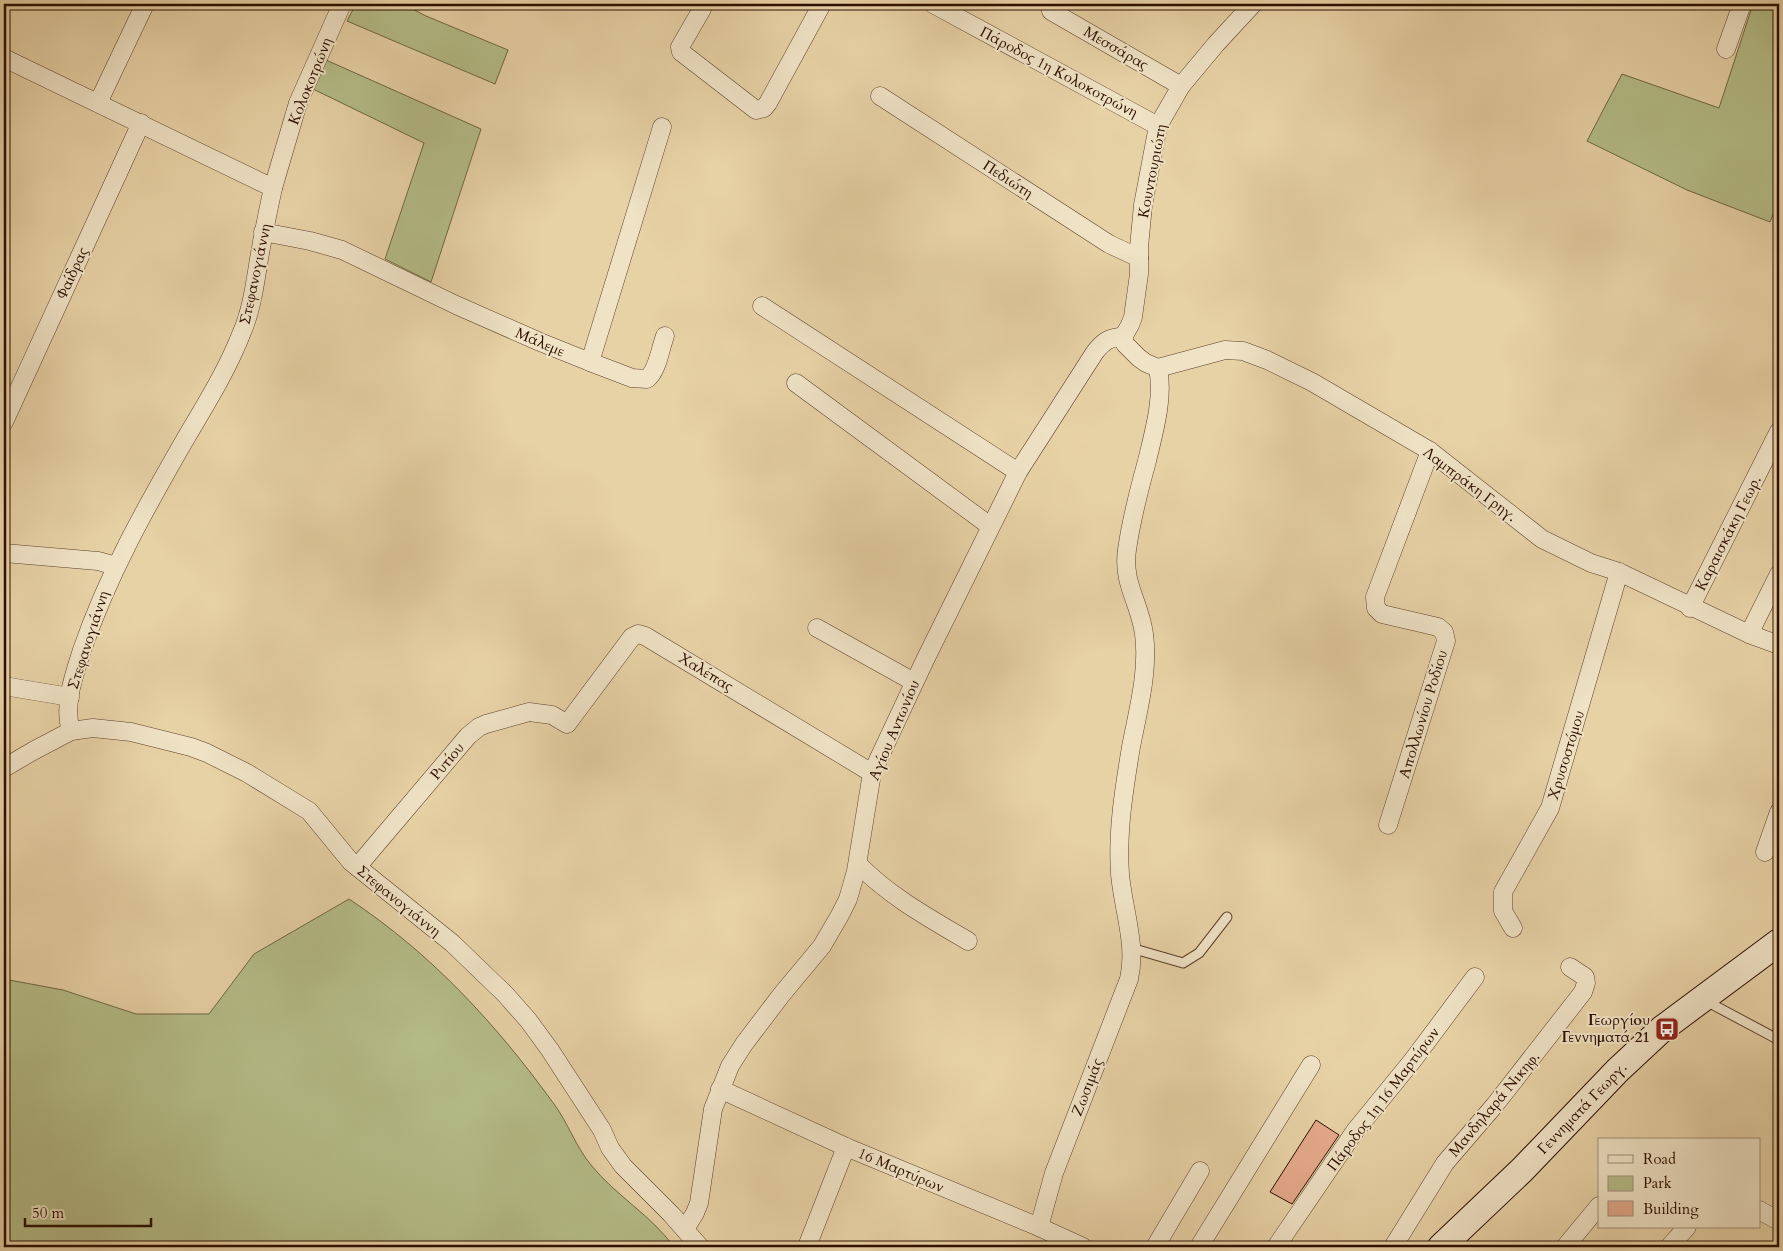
<svg xmlns="http://www.w3.org/2000/svg" width="1783" height="1251" viewBox="0 0 1783 1251" font-family="Cardo,serif">
<style>
.green{fill:#b4bc87;stroke:#706544}
.building{fill:#e4aa8c;stroke:#2d0e00}
.lines{fill:none;stroke-linecap:round;stroke-linejoin:round}
.lane-casing{stroke:#5c3f2a;stroke-width:11}
.street-casing{stroke:#5c3f2a;stroke-width:19}
.secondary-casing{stroke:#2d0e00;stroke-width:28}
.lane{stroke:#efe2c5;stroke-width:9}
.street{stroke:#efe2c5;stroke-width:18}
.secondary{stroke:#efe2c5;stroke-width:26}
.labels{text-anchor:middle;dominant-baseline:central;stroke-width:4;stroke-linejoin:round;paint-order:stroke}
.street-label{font-size:15px;fill:#2d0e00;stroke:#efe2c5}
.poi-label{font-size:15px;font-weight:bold;fill:#2d0e00;stroke:#efe2c5;text-anchor:end}
</style>
<rect width="100%" height="100%" fill="#e7d2a6"/>
<filter id="stains"><feTurbulence type="fractalNoise" baseFrequency=".004" numOctaves="4"/><feColorMatrix values="0 0 0 0 .2 0 0 0 0 .09 0 0 0 0 .02 0 0 0 .5 -.17"/></filter>
<radialGradient id="worn" r=".72"><stop offset=".6" stop-color="#630" stop-opacity="0"/><stop offset="1" stop-color="#630" stop-opacity=".3"/></radialGradient>
<g class="green">
<polygon points="356,4 403,4 426,16 508,50 495,84 347,21"/>
<polygon points="1753,4 1779,4 1779,200 1770,222 1687,190 1587,141 1622,74 1719,108"/>
<polygon points="326,60 481,129 431,282 385,259 424,143 313,89"/>
<path d="M349 899C432 954 496 1024 554 1104 568 1123 576 1147 591 1165 616 1196 651 1215 674 1247H4V979L63 990 136 1014H209L254 954Z"/>
</g>
<polygon class="building" points="1316,1120 1339,1135 1292,1204 1270,1192"/>
<g class="lines">
<g class="lane-casing">
<g id="lane">
<polyline points="1131,948 1183,963 1199,953 1227,917"/>
<polyline points="1706,1001 1779,1040"/>
</g>
</g>
<g class="street-casing">
<g id="street">
<polyline points="702,4 702,9 680,47 681,52 756,110 764,108 768,103 822,4"/>
<polyline points="933,4 1158,126"/>
<polyline points="1051,11 1181,86"/>
<polyline points="1726,49 1742,4"/>
<path d="M4 58 273 188C268 211 263 235 259 259 255 283 252 309 242 332 227 371 204 407 183 443 144 511 108 575 82 650 74 675 63 705 71 731L93 728 131 732 191 747 207 753 247 773 309 811 351 862 452 943 505 994 528 1020 550 1050 602 1130 610 1148 623 1166 671 1214 700 1247"/>
<polyline points="880,96 1109,244 1139,258"/>
<polyline points="98,103 145,4"/>
<polyline points="273,188 298,103 342,4"/>
<polyline points="263,232 310,241 342,250 456,305 540,342 590,362 662,127"/>
<polyline points="762,306 1018,472"/>
<polyline points="1123,337 1125,344 1139,358 1146,363 1158,368 1225,350 1243,351 1267,360 1312,382 1430,451 1542,539 1591,563 1619,572 1749,634 1779,645"/>
<polyline points="1123,337 1130,325 1133,317 1139,274 1139,247 1143,205 1158,126 1181,86 1216,44 1253,4"/>
<path d="M590 362 632 378 647 379C658 370 660 349 665 336"/>
<polyline points="796,383 990,526"/>
<polyline points="4,422 141,123"/>
<polyline points="4,553 98,561 116,566"/>
<polyline points="1690,608 1779,431"/>
<polyline points="817,628 914,682"/>
<polyline points="1749,634 1779,574"/>
<polyline points="4,686 70,697"/>
<polyline points="4,768 33,751 71,731"/>
<polyline points="1388,825 1446,641 1444,632 1438,627 1382,614 1376,608 1375,597 1430,451"/>
<polyline points="1765,852 1779,812"/>
<path d="M858 864C889 896 929 918 968 941"/>
<polyline points="357,867 468,736 479,727 486,724 529,712 552,715 567,724 632,637 638,634 645,636 872,773"/>
<polyline points="1513,928 1503,911 1503,892 1550,808 1619,572"/>
<polyline points="720,1089 846,1147 1039,1227 1083,1247"/>
<polyline points="1759,1210 1779,1221"/>
<path d="M1039 1227 1054 1173 1129 979C1137 945 1123 909 1120 874 1117 832 1124 789 1131 747 1138 710 1149 671 1144 634 1140 603 1122 583 1127 550 1131 520 1139 490 1147 461 1154 431 1164 398 1158 368"/>
<path d="M685 1229 695 1213 699 1203 713 1109 730 1066 744 1044 782 994 822 946 840 915 848 899 856 871 872 773 925 660 1018 472 1095 352C1103 342 1109 337 1123 337"/>
<polyline points="808,1244 846,1147"/>
<polyline points="1155,1247 1200,1171"/>
<polyline points="1199,1247 1311,1065"/>
<polyline points="1276,1247 1355,1131 1413,1060 1475,977"/>
<polyline points="1393,1247 1445,1163 1494,1106 1583,992 1586,983 1585,977 1570,967"/>
<polyline points="1565,1247 1599,1206"/>
<polyline points="1669,1247 1687,1227"/>
</g>
</g>
<g class="secondary-casing">
<polyline id="secondary" points="1441,1247 1522,1170 1618,1070 1662,1029 1779,942"/>
</g>
<use href="#lane" class="lane"/>
<use href="#street" class="street"/>
<use href="#secondary" class="secondary"/>
</g>
<defs>
<g id="bus-square" transform="scale(1.25)"><rect x="-9" y="-9" width="18" height="18" rx="4" fill="#8f2418" stroke="#efe2c5"/><path d="M-5-6H5V4H4V6H2V4H-2V6H-4V4H-5ZM-3.5-4V0h7V-4ZM-3.5 1.2v1.5H-2V1.2ZM2 1.2v1.5H3.5V1.2Z" fill="#fff"/></g>
</defs>
<g fill-rule="evenodd">
<use href="#bus-square" x="1667" y="1029"/>
</g>
<g class="labels">
<g class="street-label">
<text transform="translate(1116 48) rotate(30)">Μεσσάρας</text>
<text transform="translate(1059 72) rotate(28)">Πάροδος 1η Κολοκοτρώνη</text>
<text transform="translate(310 81) rotate(-68)">Κολοκοτρώνη</text>
<text transform="translate(1152 171) rotate(-79)">Κουντουριώτη</text>
<text transform="translate(1008 179) rotate(33)">Πεδιώτη</text>
<text transform="translate(72 273) rotate(-65)">Φαίδρας</text>
<text transform="translate(255 274) rotate(-78)">Στεφανογιάννη</text>
<text transform="translate(540 342) rotate(23)">Μάλεμε</text>
<text transform="translate(1470 484) rotate(37)">Λαμπράκη Γρηγ.</text>
<text transform="translate(1728 533) rotate(-63)">Καραισκάκη Γεωρ.</text>
<text transform="translate(88 640) rotate(-72)">Στεφανογιάννη</text>
<text transform="translate(706 672) rotate(31)">Χαλέπας</text>
<text transform="translate(1423 714) rotate(-73)">Απολλωνίου Ροδίου</text>
<text transform="translate(894 730) rotate(-67)">Αγίου Αντωνίου</text>
<text transform="translate(1566 755) rotate(-73)">Χρυσοστόμου</text>
<text transform="translate(447 761) rotate(-50)">Ρυτίου</text>
<text transform="translate(399 901) rotate(39)">Στεφανογιάννη</text>
<text transform="translate(1087 1087) rotate(-69)">Ζωσιμάς</text>
<text transform="translate(1383 1099) rotate(-53)">Πάροδος 1η 16 Μαρτύρων</text>
<text transform="translate(1494 1104) rotate(-50)">Μανδηλαρά Νικηφ.</text>
<text transform="translate(1582 1108) rotate(-46)">Γεννηματά Γεωργ.</text>
<text transform="translate(901 1170) rotate(23)">16 Μαρτύρων</text>
</g>
<g class="poi-label">
<text x="1650" y="1020">Γεωργίου<tspan x="1650" dy="17">Γεννηματά 21</tspan></text>
</g>
</g>
<rect width="1783" height="1251" fill="none" stroke="#e7d2a6" stroke-width="20"/>
<rect x="5" y="5" width="1773" height="1241" fill="none" stroke="#2d0e00" stroke-width="2.5"/>
<rect x="10" y="10" width="1763" height="1231" fill="none" stroke="#2d0e00"/>
<rect x="1598" y="1138" width="162" height="90" fill="#efe2c5" stroke="#a18d76"/>
<rect x="1608" y="1155" width="25" height="8" fill="#efe2c5" stroke="#a18d76"/>
<text x="1643" y="1164" font-size="15" fill="#2d0e00">Road</text>
<rect x="1608" y="1176" width="25" height="15" fill="#b4bc87" stroke="#a18d76"/>
<text x="1643" y="1188" font-size="15" fill="#2d0e00">Park</text>
<rect x="1608" y="1201" width="25" height="15" fill="#e4aa8c" stroke="#a18d76"/>
<text x="1643" y="1214" font-size="15" fill="#2d0e00">Building</text>
<path d="M25 1218v8h126v-8" fill="none" stroke="#2d0e00" stroke-width="2.5"/>
<text x="32" y="1218" font-size="15" fill="#2d0e00" stroke="#efe2c5" stroke-width="4" paint-order="stroke">50 m</text>
<rect width="100%" height="100%" filter="url(#stains)"/>
<rect width="100%" height="100%" fill="url(#worn)"/>
</svg>
